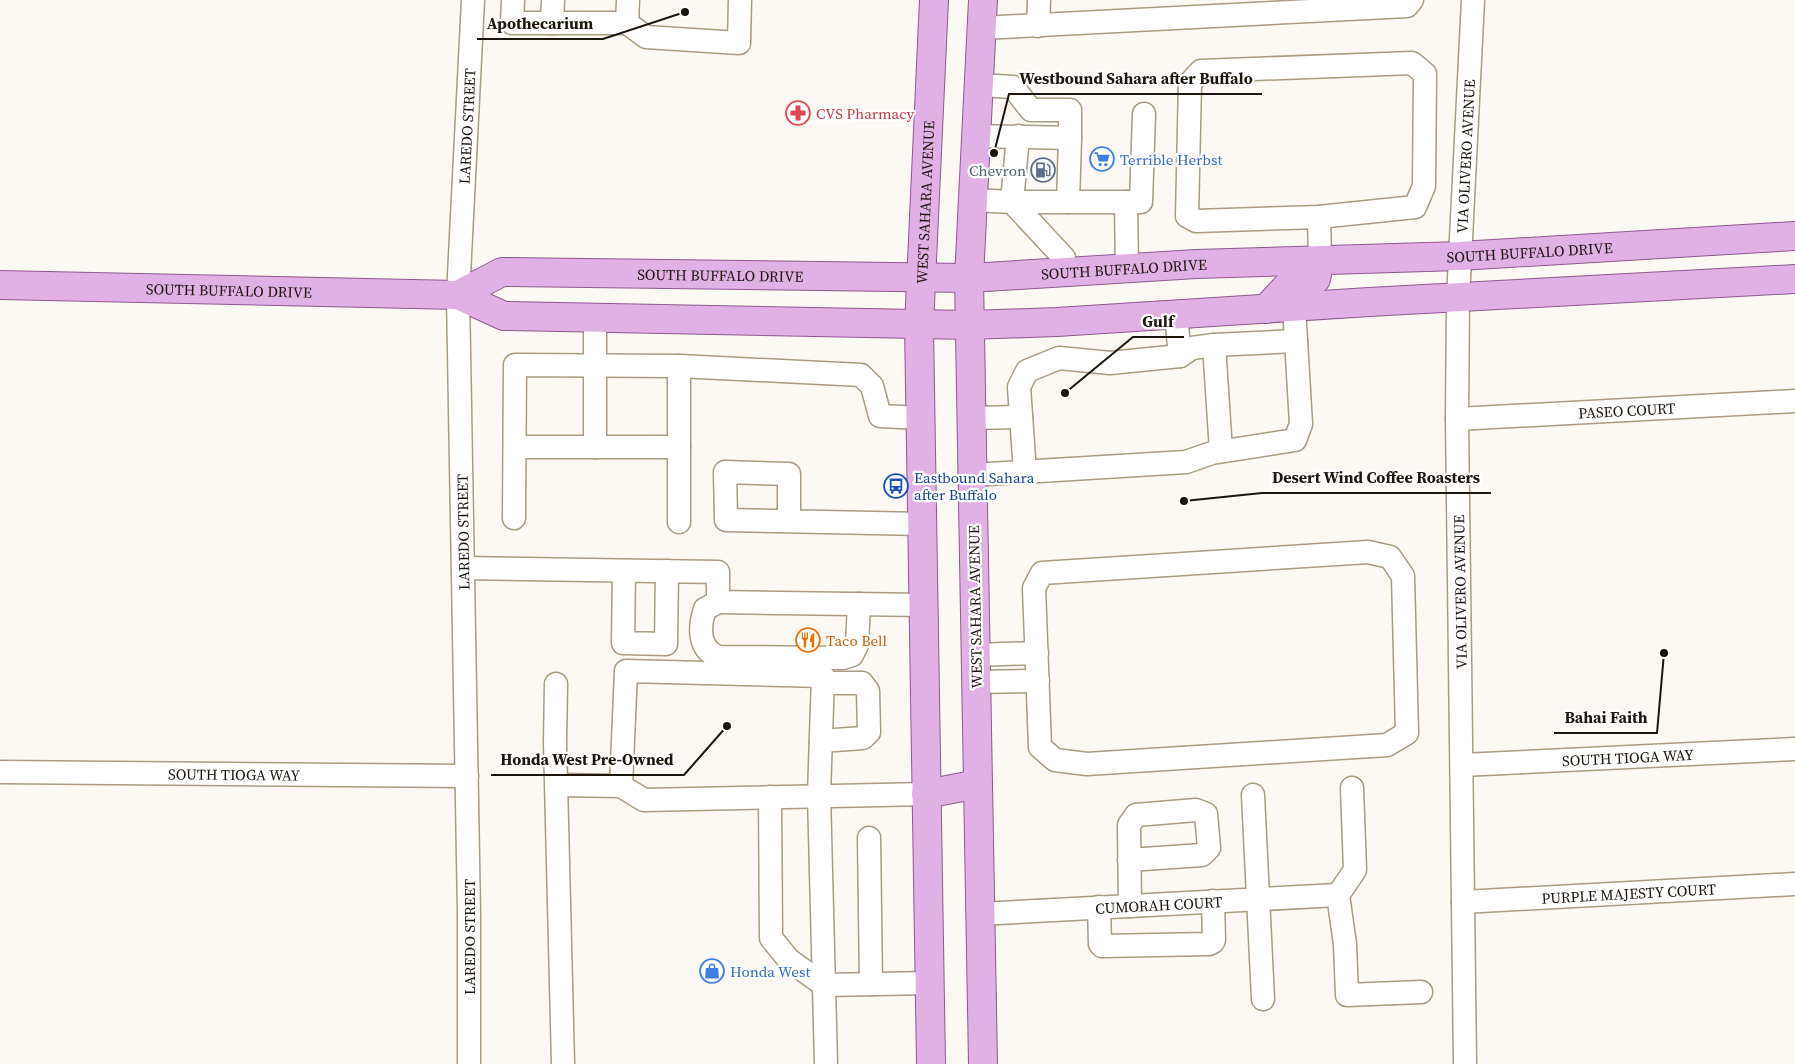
<svg xmlns="http://www.w3.org/2000/svg" width="1795" height="1064" viewBox="0 0 1795 1064" font-family="'Source Serif 4',serif">
<style>
.lines{fill:none;stroke-linecap:round;stroke-linejoin:round}
.minor-casing{stroke:#aa9b81;stroke-width:25}
.major-casing{stroke:#8f588e;stroke-width:30}
.minor{stroke:#fff;stroke-width:22}
.major{stroke:#e1b0e5;stroke-width:28}
.labels{text-anchor:middle;dominant-baseline:central;stroke-width:4.5;stroke-linejoin:round;paint-order:stroke}
.health-label{font-size:15px;fill:#be3a42;stroke:#fff;text-anchor:start}
.street-label{font-size:15px;fill:#1c160d;stroke:#fff}
.shop-label{font-size:15px;fill:#366cbe;stroke:#fff;text-anchor:start}
.service-label{font-size:15px;fill:#4e5e75;stroke:#fff;text-anchor:end}
.transit-label{font-size:15px;fill:#164399;stroke:#fff;text-anchor:start}
.food-label{font-size:15px;fill:#c56008;stroke:#fff;text-anchor:start}
.leader{fill:none;stroke:#1c160d;stroke-width:2}
.callout-dot{fill:#1c160d;stroke:#fff;stroke-width:2}
.callout-label{font-size:16px;text-anchor:middle;font-weight:bold;fill:#1c160d;stroke:#fff;stroke-width:4.5;stroke-linejoin:round;paint-order:stroke}
</style>
<rect width="100%" height="100%" fill="#fcf9f4"/>
<g class="lines">
<g class="minor-casing">
<g id="minor">
<polyline points="513,0 512,23 552,23"/>
<polyline points="553,0 552,23 627,23 646,37 739,43 740,0"/>
<polyline points="627,23 628,0"/>
<polyline points="1038,26 1039,0"/>
<polyline points="982,28 1407,6 1412,0"/>
<polygon points="1412,63 1425,74 1424,186 1415,207 1319,217 1196,221 1187,216 1190,83 1201,71"/>
<polyline points="976,136 1070,138 1070,110 1031,110 1013,87 979,85"/>
<polyline points="1018,136 1012,202 1141,202 1144,114"/>
<polyline points="973,200 1012,202 1064,258 1065,273"/>
<polyline points="1068,202 1070,138"/>
<polyline points="1126,202 1127,270"/>
<polyline points="1319,217 1320,260"/>
<polyline points="1176,315 1180,356"/>
<polyline points="1214,345 1221,451"/>
<polyline points="972,418 1021,417"/>
<path id="s1" d="M1457 419 1795 401"/>
<polyline points="515,447 679,447"/>
<polyline points="595,447 595,318"/>
<polyline points="1025,472 1019,387 1027,371 1059,358 1110,363 1180,356 1192,348 1214,345 1296,341"/>
<polyline points="973,475 1186,462 1212,453 1295,440 1301,424 1294,307"/>
<polyline points="514,518 515,365 679,366 861,375 872,386 880,416 921,418"/>
<polyline points="789,521 789,474 725,472 726,520 923,524"/>
<polyline points="679,522 679,366"/>
<polygon points="1368,552 1390,557 1403,576 1407,733 1387,745 1087,764 1055,760 1040,747 1034,588 1042,573"/>
<polyline points="464,568 718,572 718,602 924,605"/>
<polyline points="624,571 623,643 666,644 667,571"/>
<path d="M718 602 705 609C699 627 698 649 718 657L843 658 852 655 857 645 859 604"/>
<polyline points="975,655 1037,653"/>
<polyline points="976,682 1038,681"/>
<polyline points="556,684 555,742 563,1064"/>
<polyline points="821,741 863,738 869,732 868,691 862,683 823,683"/>
<path id="s2" d="M1462 765 1795 749"/>
<path id="s3" d="M0 772 467 776"/>
<polyline points="557,785 621,786 644,800 926,794"/>
<polyline points="621,786 626,671 823,676 819,795 826,1064"/>
<polyline points="1352,788 1355,870 1338,895 1345,944 1347,995 1421,992"/>
<polyline points="1253,795 1263,999"/>
<polyline points="770,797 771,938 789,960 824,985 930,983"/>
<polyline points="869,838 871,984"/>
<polyline points="1129,860 1202,855 1209,848 1206,814 1196,810 1136,815 1129,825 1130,906"/>
<path id="s4" d="M1463 902 1795 884"/>
<polyline points="1099,907 1100,944 1102,946 1209,944 1213,942 1214,940 1213,901"/>
<path id="s5" d="M980 914 1338 895"/>
<path id="s6" d="M469 1064V914L458 295 473 0"/>
<path id="s7" d="M1465 1064 1457 419 1458 298 1473 0"/>
</g>
</g>
<g class="major-casing">
<g id="major">
<path id="s8" d="M0 285 458 295 504 316 970 325 1057 322 1369 302 1795 279"/>
<path id="s9" d="M458 295 502 272 969 278 1196 264 1460 256 1795 236"/>
<polyline points="1266,309 1289,284 1305,283 1316,279 1320,260"/>
<polyline points="926,794 978,784"/>
<path id="s10" d="M931 1064 919 326 934 0"/>
<polyline points="983,1064 969,278 983,0"/>
</g>
</g>
<use href="#minor" class="minor"/>
<use href="#major" class="major"/>
</g>
<defs>
<g id="pharmacy-ring" transform="scale(1.25)"><circle r="9.5" fill="#fff" stroke="#e0444e" stroke-width="1.5"/><path d="M-2-6h4v4h4v4h-4v4h-4v-4h-4v-4h4Z" fill="#e0444e"/></g>
<g id="supermarket-ring" transform="scale(1.25)"><circle r="9.5" fill="#fff" stroke="#3f7fe0" stroke-width="1.5"/><path d="M-6-5.5h2.5l.6 2H6L4.5 2H-2.5L-4.4-4H-6ZM-1.5 3.2a1.3 1.3 0 1 0 .1 0ZM3 3.2a1.3 1.3 0 1 0 .1 0Z" fill="#3f7fe0"/></g>
<g id="fuel-ring" transform="scale(1.25)"><circle r="9.5" fill="#fff" stroke="#5c6f8a" stroke-width="1.5"/><path d="M-5.5-6h7V0h2V4h1.3V-2.5L3-4.5l.8-.8L6-3V5H2.5V1h-1V6h-7ZM-4.2-4.7v3.2H.2V-4.7Z" fill="#5c6f8a"/></g>
<g id="bus-ring" transform="scale(1.25)"><circle r="9.5" fill="#fff" stroke="#1a4fb4" stroke-width="1.5"/><path d="M-5-6H5V4H4V6H2V4H-2V6H-4V4H-5ZM-3.5-4V0h7V-4ZM-3.5 1.2v1.5H-2V1.2ZM2 1.2v1.5H3.5V1.2Z" fill="#1a4fb4"/></g>
<g id="restaurant-ring" transform="scale(1.25)"><circle r="9.5" fill="#fff" stroke="#e8710a" stroke-width="1.5"/><path d="M-5-6h1v4h1v-4h1v4h1v-4h1v5L-1.5 .5V6h-2V.5L-5-1ZM5-6V6H3V1.5H1.5Q1.5-4 5-6Z" fill="#e8710a"/></g>
<g id="shop-ring" transform="scale(1.25)"><circle r="9.5" fill="#fff" stroke="#3f7fe0" stroke-width="1.5"/><path d="M-5-2.5h2.3a2.7 3.5 0 0 1 5.4 0H5L5.5 6h-11ZM-1.5-2.5h3a1.5 2.3 0 0 0-3 0Z" fill="#3f7fe0"/></g>
</defs>
<g fill-rule="evenodd">
<use href="#pharmacy-ring" x="798" y="113"/>
<use href="#supermarket-ring" x="1102" y="159"/>
<use href="#fuel-ring" x="1043" y="170"/>
<use href="#bus-ring" x="896" y="486"/>
<use href="#restaurant-ring" x="808" y="640"/>
<use href="#shop-ring" x="712" y="971"/>
</g>
<g class="labels">
<g class="health-label">
<text x="816" y="113">CVS Pharmacy</text>
</g>
<g class="street-label">
<text stroke="none"><textPath href="#s6" startOffset="938">LAREDO STREET</textPath></text>
<text stroke="none"><textPath href="#s7" startOffset="908">VIA OLIVERO AVENUE</textPath></text>
<text stroke="none"><textPath href="#s10" startOffset="862">WEST SAHARA AVENUE</textPath></text>
<text stroke="none"><textPath href="#s9" startOffset="1078">SOUTH BUFFALO DRIVE</textPath></text>
<text stroke="none"><textPath href="#s9" startOffset="672">SOUTH BUFFALO DRIVE</textPath></text>
<text stroke="none"><textPath href="#s9" startOffset="268">SOUTH BUFFALO DRIVE</textPath></text>
<text stroke="none"><textPath href="#s8" startOffset="229">SOUTH BUFFALO DRIVE</textPath></text>
<text stroke="none"><textPath href="#s1" startOffset="170">PASEO COURT</textPath></text>
<text transform="translate(463 532) rotate(-91)">LAREDO STREET</text>
<text transform="translate(1460 592) rotate(-91)">VIA OLIVERO AVENUE</text>
<text transform="translate(975 607) rotate(-91)">WEST SAHARA AVENUE</text>
<text stroke="none"><textPath href="#s2" startOffset="166">SOUTH TIOGA WAY</textPath></text>
<text stroke="none"><textPath href="#s3" startOffset="234">SOUTH TIOGA WAY</textPath></text>
<text stroke="none"><textPath href="#s4" startOffset="166">PURPLE MAJESTY COURT</textPath></text>
<text stroke="none"><textPath href="#s5" startOffset="179">CUMORAH COURT</textPath></text>
<text transform="translate(469 937) rotate(-90)">LAREDO STREET</text>
</g>
<g class="shop-label">
<text x="1120" y="159">Terrible Herbst</text>
<text x="730" y="971">Honda West</text>
</g>
<g class="service-label">
<text x="1026" y="170">Chevron</text>
</g>
<g class="transit-label">
<text x="914" y="477">Eastbound Sahara<tspan x="914" dy="17">after Buffalo</tspan></text>
</g>
<g class="food-label">
<text x="826" y="640">Taco Bell</text>
</g>
</g>
<path class="leader" d="M685 12L603 39H477M994 153L1009 94H1262M1065 393L1133 337H1184M1184 501L1262 493H1491M1664 653L1657 733H1554M727 726L684 775H491"/>
<g class="callout-dot">
<circle cx="685" cy="12" r="5"/>
<circle cx="994" cy="153" r="5"/>
<circle cx="1065" cy="393" r="5"/>
<circle cx="1184" cy="501" r="5"/>
<circle cx="1664" cy="653" r="5"/>
<circle cx="727" cy="726" r="5"/>
</g>
<g class="callout-label">
<text x="540" y="29">Apothecarium</text>
<text x="1136" y="84">Westbound Sahara after Buffalo</text>
<text x="1158" y="327">Gulf</text>
<text x="1376" y="483">Desert Wind Coffee Roasters</text>
<text x="1606" y="723">Bahai Faith</text>
<text x="587" y="765">Honda West Pre-Owned</text>
</g>
</svg>
